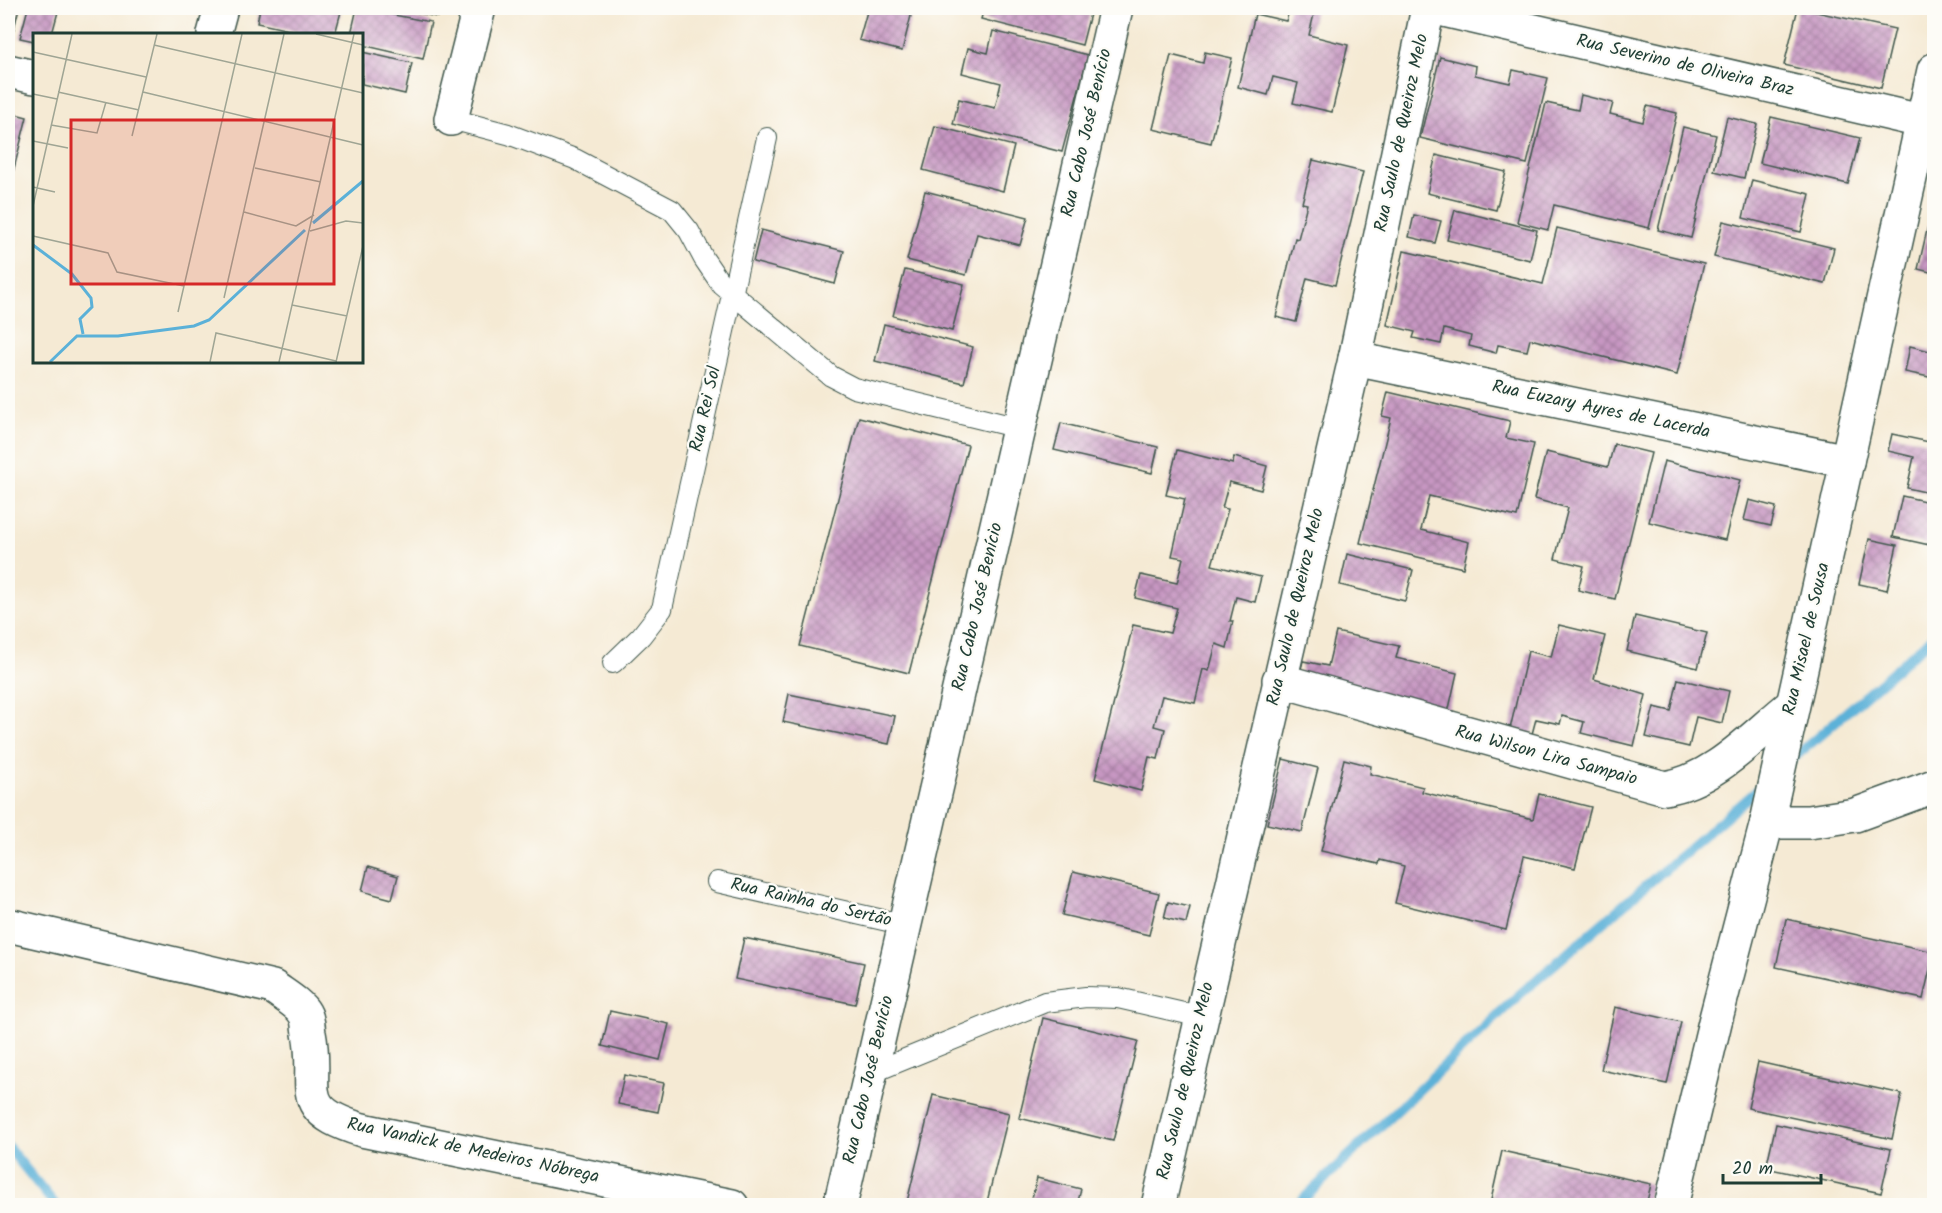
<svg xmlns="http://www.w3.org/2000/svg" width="1942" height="1213" viewBox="0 0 1942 1213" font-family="Kalam,sans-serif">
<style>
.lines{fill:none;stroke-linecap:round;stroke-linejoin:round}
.stream{stroke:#5bb1d8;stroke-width:10}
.building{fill:url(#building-cross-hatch)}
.lane-casing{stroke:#3f574c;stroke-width:22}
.street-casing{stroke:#3f574c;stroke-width:36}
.lane{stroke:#fff;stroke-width:20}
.street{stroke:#fff;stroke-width:33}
.labels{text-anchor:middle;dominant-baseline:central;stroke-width:4.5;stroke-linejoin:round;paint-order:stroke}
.street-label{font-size:18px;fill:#1f3d34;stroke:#fdfcf7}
.inset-river{fill:none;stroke:#5bb1d8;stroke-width:3}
.inset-road{fill:none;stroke:#9fa594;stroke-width:1.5}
.view{fill:#d62828;fill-opacity:0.15;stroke:#d62828;stroke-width:3}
.inset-edge{fill:none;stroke:#1f3d34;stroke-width:3}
</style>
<defs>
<pattern id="building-cross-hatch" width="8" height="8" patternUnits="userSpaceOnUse" patternTransform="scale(1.5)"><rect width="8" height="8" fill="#c797c2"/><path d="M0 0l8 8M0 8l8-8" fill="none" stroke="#a17c9e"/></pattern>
</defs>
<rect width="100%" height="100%" fill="#fdfcf7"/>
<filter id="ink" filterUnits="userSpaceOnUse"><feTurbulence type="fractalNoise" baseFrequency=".0167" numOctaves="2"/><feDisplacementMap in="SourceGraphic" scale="12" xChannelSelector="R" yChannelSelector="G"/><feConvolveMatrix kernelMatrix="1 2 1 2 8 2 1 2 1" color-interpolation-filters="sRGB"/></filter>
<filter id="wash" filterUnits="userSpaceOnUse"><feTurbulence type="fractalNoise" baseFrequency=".008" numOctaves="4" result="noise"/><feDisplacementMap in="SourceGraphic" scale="24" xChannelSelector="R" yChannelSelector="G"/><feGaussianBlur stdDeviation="1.35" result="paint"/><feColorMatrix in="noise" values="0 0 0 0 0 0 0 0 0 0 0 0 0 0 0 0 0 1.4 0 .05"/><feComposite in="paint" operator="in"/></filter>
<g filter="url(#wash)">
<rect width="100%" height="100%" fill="#f5ead4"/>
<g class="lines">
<g class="stream">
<polyline points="1789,762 1934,636"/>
<polyline points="8,1147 56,1206"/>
<polyline points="1296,1206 1519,995 1766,782"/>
</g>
</g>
<g id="blocks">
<g class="building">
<polygon points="8,8 19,8 12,37 8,36"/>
<polygon points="28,8 59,8 52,34 34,34 34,41 20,38"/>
<polygon points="260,8 342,8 335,34 307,34 257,23"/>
<polygon points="357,8 431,22 423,59 362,45 362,34 351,34"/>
<polygon points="397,8 439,8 437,17"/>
<polygon points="868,8 913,8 902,51 859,40"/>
<polygon points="984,8 1065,8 1090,14 1082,45 981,19"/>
<polygon points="1290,8 1315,10 1309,35 1348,45 1332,112 1293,103 1298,83 1273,77 1268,95 1238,87 1255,14 1286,21"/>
<polygon points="1798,8 1895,29 1881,88 1784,65"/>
<polygon points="993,31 1088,55 1062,152 953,124 959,99 995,108 1001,83 962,73 968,48 988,53"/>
<polygon points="362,52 412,63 405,94 362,84"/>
<polygon points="1205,52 1232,58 1211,143 1153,129 1171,55 1203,63"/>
<polygon points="1440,57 1476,66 1475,75 1510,83 1513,70 1548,78 1527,164 1420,138"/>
<polygon points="1581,95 1613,103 1610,114 1643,122 1647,106 1677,113 1649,228 1554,205 1548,230 1517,222 1546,103 1578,110"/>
<polygon points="8,112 27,117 8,192"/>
<polygon points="1727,117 1757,124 1744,178 1714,171"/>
<polygon points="1771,117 1860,138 1848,184 1760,163"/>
<polygon points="935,126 1014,146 1003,191 923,170"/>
<polygon points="1683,127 1716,135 1691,238 1658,230"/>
<polygon points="1436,155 1506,172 1496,210 1427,193"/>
<polygon points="1313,160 1363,172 1335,285 1307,278 1296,322 1276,317 1295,238 1298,239 1307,204 1302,203"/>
<polygon points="1752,180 1810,194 1801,232 1743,218"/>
<polygon points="925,191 1028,217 1020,245 977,234 966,275 907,260"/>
<polygon points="1934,200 1934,273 1918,269"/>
<polygon points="1455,210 1537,230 1530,260 1447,240"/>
<polygon points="1414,215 1441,221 1435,243 1409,237"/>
<polygon points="1723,221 1834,248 1825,284 1714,257"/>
<polygon points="1557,228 1704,264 1677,375 1530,339 1527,351 1498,345 1496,353 1469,346 1471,336 1444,329 1441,344 1413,338 1415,332 1387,325 1404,251 1543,284"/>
<polygon points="761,230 844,251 835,284 753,262"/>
<polygon points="905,270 964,284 952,331 893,316"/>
<polygon points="884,324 973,347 964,383 875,361"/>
<polygon points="1910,346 1934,352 1934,378 1905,372"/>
<polygon points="1388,392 1510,421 1506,438 1534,444 1517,517 1429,496 1421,530 1469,542 1463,568 1360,543 1391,418 1382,416"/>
<polygon points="859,417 968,445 909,673 800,646"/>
<polygon points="1061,423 1158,447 1152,473 1054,450"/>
<polygon points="1892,434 1934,443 1934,494 1907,488 1914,457 1888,451"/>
<polygon points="1614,444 1651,453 1615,599 1578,590 1584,566 1555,559 1568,508 1534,499 1546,452 1608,467"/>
<polygon points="1177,450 1233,464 1234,457 1267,466 1261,490 1229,482 1222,508 1228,509 1212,565 1261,577 1255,602 1236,597 1230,621 1233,621 1227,648 1216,644 1209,671 1203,669 1195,703 1162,696 1154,726 1165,729 1158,759 1149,757 1141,791 1095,779 1133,625 1170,633 1177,608 1135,598 1141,575 1177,583 1183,558 1172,556 1185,499 1166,495"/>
<polygon points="1664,461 1740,480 1725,540 1649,522"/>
<polygon points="1902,496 1934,503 1934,546 1893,537"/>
<polygon points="1749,500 1776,507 1771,526 1744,520"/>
<polygon points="1869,539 1897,545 1887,590 1859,584"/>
<polygon points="1347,554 1413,570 1405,601 1340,585"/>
<polygon points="1635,616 1707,633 1698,668 1627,651"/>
<polygon points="1559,625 1605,636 1594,679 1646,695 1634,746 1581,733 1584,722 1562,716 1560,724 1536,719 1532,734 1510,729 1528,651 1551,657"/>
<polygon points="1336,632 1399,646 1396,658 1457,673 1448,713 1299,677 1303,661 1328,666"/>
<polygon points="1678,679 1729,691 1722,723 1696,717 1689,747 1646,737 1654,707 1671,711"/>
<polygon points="789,694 895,716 889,744 783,722"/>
<polygon points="1283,759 1318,768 1302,832 1267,824"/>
<polygon points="1344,759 1371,766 1370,774 1423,787 1422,792 1533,819 1539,794 1591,807 1575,868 1524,856 1506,930 1395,903 1404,866 1380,860 1379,864 1321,851"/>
<polygon points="368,867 398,876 392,899 362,891"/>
<polygon points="1073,872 1159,893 1149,935 1062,915"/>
<polygon points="1168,902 1190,907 1186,923 1164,918"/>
<polygon points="1786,919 1934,952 1923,999 1776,967"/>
<polygon points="744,938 864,963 855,1004 735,979"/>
<polygon points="1615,1007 1681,1022 1667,1084 1601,1070"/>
<polygon points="610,1011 669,1024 660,1060 602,1046"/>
<polygon points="1043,1018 1138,1041 1113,1141 1019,1118"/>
<polygon points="1758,1062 1902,1094 1892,1139 1748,1108"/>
<polygon points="624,1075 664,1083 658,1112 618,1104"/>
<polygon points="933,1095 1009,1113 986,1206 906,1206"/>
<polygon points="1776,1124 1891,1149 1881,1193 1766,1168"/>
<polygon points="1502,1151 1651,1184 1646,1206 1516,1206 1491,1200"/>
<polygon points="1037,1178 1081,1189 1077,1206 1030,1206"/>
</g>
</g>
</g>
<g filter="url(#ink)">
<use href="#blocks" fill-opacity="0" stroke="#3f574c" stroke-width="1.5"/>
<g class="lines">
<g class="lane-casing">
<g id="lane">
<polyline points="451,119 508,134 575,159 672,210 689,231 704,259 721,284 831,376 854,388 1019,428"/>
<polyline points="613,663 641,636 662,609 767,138"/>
<polyline points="717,882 905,925"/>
<polyline points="871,1073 1045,1002 1086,997 1118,998 1201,1017"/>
</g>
</g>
<g class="street-casing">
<g id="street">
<polyline points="1435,8 1934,124"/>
<polyline points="214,34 221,8"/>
<polyline points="8,71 34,77"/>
<polyline points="451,119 479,8"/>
<polyline points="1355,359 1847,461"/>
<path d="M1279 680 1665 788C1715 780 1753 736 1792 705"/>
<polyline points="1767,822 1809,822 1855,815 1934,786"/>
<path d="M8 925 273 987C282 994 300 1004 305 1014 308 1019 308 1027 309 1033 320 1088 290 1108 362 1130L732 1206"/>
<polyline points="840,1206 1116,8"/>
<polyline points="1158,1206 1355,359 1428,8"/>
<polyline points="1671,1206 1715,1022 1767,822 1934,70"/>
</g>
</g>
<use href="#lane" class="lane"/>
<use href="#street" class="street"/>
</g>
</g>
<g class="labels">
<g class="street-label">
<text transform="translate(1685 66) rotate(13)">Rua Severino de Oliveira Braz</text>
<text transform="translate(1087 133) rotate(-77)">Rua Cabo José Benício</text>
<text transform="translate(1402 133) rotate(-78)">Rua Saulo de Queiroz Melo</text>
<text transform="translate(706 409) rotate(-77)">Rua Rei Sol</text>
<text transform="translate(1601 410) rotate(12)">Rua Euzary Ayres de Lacerda</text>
<text transform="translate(978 607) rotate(-77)">Rua Cabo José Benício</text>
<text transform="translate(1296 607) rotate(-77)">Rua Saulo de Queiroz Melo</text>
<text transform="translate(1807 639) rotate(-77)">Rua Misael de Sousa</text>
<text transform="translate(1546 756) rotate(15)">Rua Wilson Lira Sampaio</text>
<text transform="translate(811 903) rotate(13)">Rua Rainha do Sertão</text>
<text transform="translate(869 1080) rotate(-77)">Rua Cabo José Benício</text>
<text transform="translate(1186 1081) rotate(-77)">Rua Saulo de Queiroz Melo</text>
<text transform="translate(473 1151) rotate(12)">Rua Vandick de Medeiros Nóbrega</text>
</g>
</g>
<g transform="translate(33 33)">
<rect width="330" height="330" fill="#f5ead4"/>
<path class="inset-river" d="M280 190 330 148M0 212 39 241 58 265 59 274 47 286 50 301M17 329 44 303H85L161 293 176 287 272 197"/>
<path class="inset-road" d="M283 1 330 12M121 12 330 60M0 19 113 44M25 59 106 77M110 59 330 112M0 61 24 66M18 92 64 100 73 69M99 103 124 1M0 108 35 115M222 135 288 149M0 154 22 159M0 173 39 1M211 179 263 193 281 182M277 198 313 188 330 190M0 203 75 220 84 239 151 253M191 265 251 1M259 272 314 283M145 279 209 1M177 329 183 300 303 328M246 329 321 1M303 329 330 213"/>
<path class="view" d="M38 87H301V251H38Z"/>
<rect width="330" height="330" class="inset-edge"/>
</g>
<rect width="1942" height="1213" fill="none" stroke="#fdfcf7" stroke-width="30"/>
<path d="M1723 1174v9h98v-9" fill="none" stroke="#1f3d34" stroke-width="3"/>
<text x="1732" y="1174" font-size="18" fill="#1f3d34" stroke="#fdfcf7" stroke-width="4.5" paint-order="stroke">20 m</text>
</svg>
